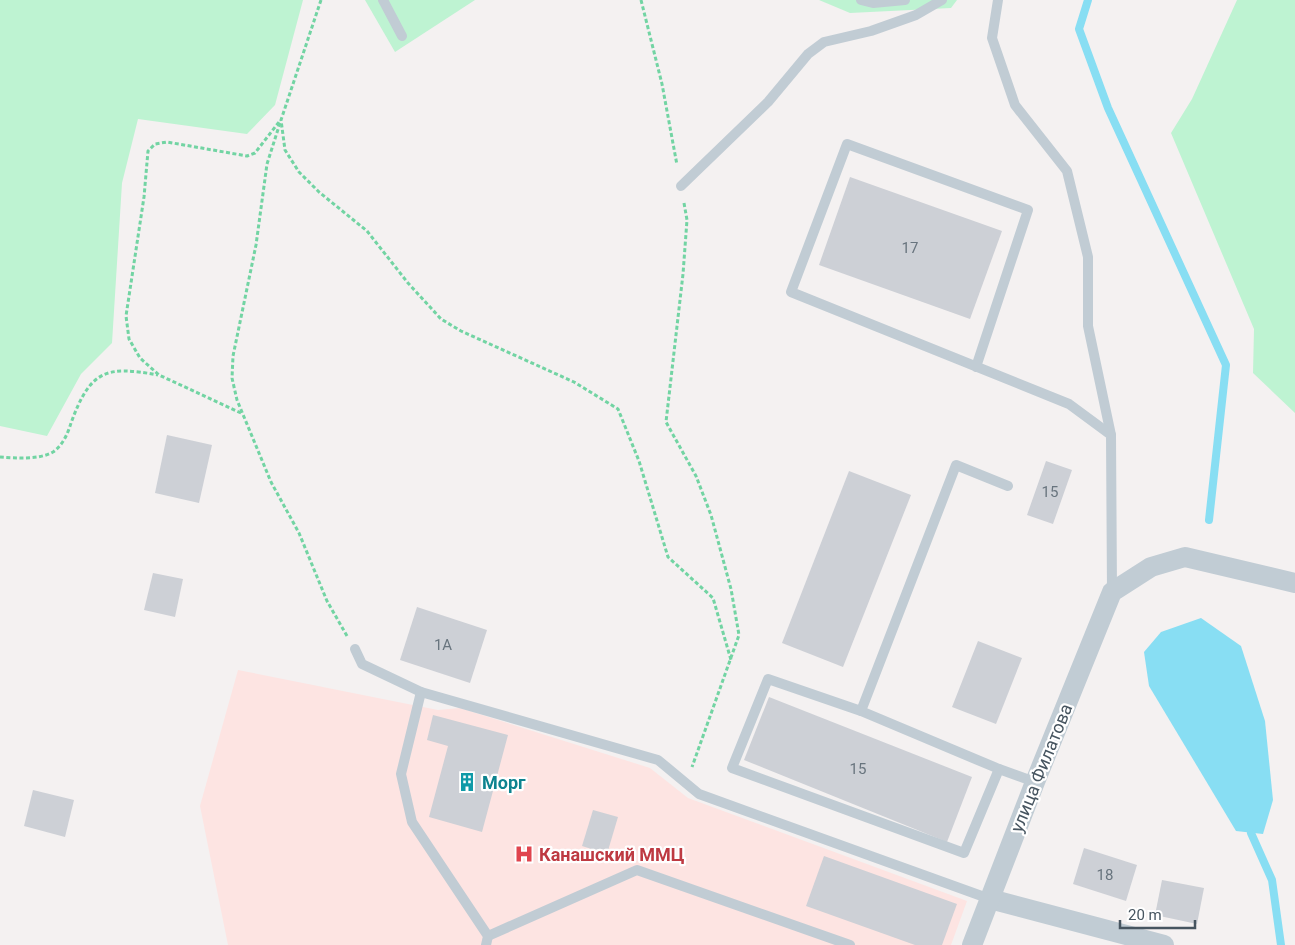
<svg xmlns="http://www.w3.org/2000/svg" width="1295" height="945" viewBox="0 0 1295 945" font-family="Roboto,sans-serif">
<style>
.medical{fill:#fde4e2}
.green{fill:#bef3d2}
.water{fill:#88def3}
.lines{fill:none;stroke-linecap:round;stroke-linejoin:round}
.stream{stroke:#88def3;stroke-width:8}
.building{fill:#cdd0d6}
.path{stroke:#72d4a3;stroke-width:3;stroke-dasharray:4 2.5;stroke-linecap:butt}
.service{stroke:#c1ccd4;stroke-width:10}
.minor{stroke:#c1ccd4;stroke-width:20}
.labels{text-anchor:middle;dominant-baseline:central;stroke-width:4.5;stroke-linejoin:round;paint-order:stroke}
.number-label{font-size:15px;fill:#68747e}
.street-label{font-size:18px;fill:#475560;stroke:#fff}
.culture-label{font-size:18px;font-weight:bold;fill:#0d838f;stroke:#fff;text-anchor:start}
.health-label{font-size:18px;font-weight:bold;fill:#be3a42;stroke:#fff;text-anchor:start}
</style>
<rect width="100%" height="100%" fill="#f4f1f1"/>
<polygon class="medical" points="238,670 438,710 460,708 650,768 688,798 967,901 951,945 228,945 200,806"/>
<g class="green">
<polygon points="0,0 303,0 275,105 247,134 138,119 122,183 112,343 81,374 47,436 0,426"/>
<polygon points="365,0 475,0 395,52"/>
<polygon points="819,0 957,0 951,8 850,13"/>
<polygon points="1237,0 1295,0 1295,413 1253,373 1254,329 1171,133 1192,99"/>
</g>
<polygon class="water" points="1201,618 1241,646 1265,721 1273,800 1263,834 1236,831 1149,686 1144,652 1161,632"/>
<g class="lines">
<g class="stream">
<polyline points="1088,0 1079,29 1108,108 1226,365 1209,520"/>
<polyline points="1251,833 1272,880 1281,945"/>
</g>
</g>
<g class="building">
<polygon points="850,177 1002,231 970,319 819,265"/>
<polygon points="167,435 212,445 199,503 155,493"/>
<polygon points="1046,461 1072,470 1053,524 1027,515"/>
<polygon points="849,471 911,495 843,667 782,643"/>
<polygon points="153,573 183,579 175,617 144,610"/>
<polygon points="417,607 487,630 470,683 400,660"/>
<polygon points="978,641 1022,658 996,724 952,707"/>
<polygon points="769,697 972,777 947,842 744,760"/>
<polygon points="433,715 508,735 482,832 429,817 448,746 427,740"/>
<polygon points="33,790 74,800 65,837 24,826"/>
<polygon points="593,810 618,817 607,854 582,846"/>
<polygon points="1084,848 1137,865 1126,901 1073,884"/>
<polygon points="824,856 957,904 942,945 915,945 806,906"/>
<polygon points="1162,880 1204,888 1197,924 1155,915"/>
</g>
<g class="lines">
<g class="path">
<polyline points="321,0 281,120 285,150 299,172 319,192 367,231 408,283 441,319 461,331 574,382 618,409 639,461 668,557 713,598 731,660"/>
<polyline points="641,0 662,84 677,165"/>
<polyline points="280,123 267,164 256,245 233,356 232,378 237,400 271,482 299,533 327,601 347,636"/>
<polyline points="684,203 687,220 683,274 666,422 696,476 711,515 731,589 739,635 692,767"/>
<polyline points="241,413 159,375 140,358 129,339 126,316 144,197 148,151 155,144 167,142 247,156 255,153 279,122"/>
<path d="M0 457C16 458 39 460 53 452 63 445 68 433 71 423 90 371 105 365 158 375"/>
</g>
<g class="service">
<polyline points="383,0 402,36"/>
<polyline points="861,0 873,3 905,0"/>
<polyline points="998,0 992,38 1015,105 1067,171 1088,257 1088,326 1111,435"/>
<polyline points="681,186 768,102 808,54 824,42 871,31 916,15 942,0"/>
<polyline points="976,367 1028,210 847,144 791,292 1069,404 1111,435 1112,592"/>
<polyline points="1008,486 956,465 861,711 999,769 1035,782"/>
<polyline points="355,649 362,664 421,692"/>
<polyline points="861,711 768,679 732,768 964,853 999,769"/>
<polyline points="488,936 637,870 850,945"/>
<polyline points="486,945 488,936 412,822 401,774 421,692 658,760 699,794 990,899"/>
</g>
<g class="minor">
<polyline points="990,899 1164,945"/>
<polyline points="972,945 1035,782 1112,592 1151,567 1185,557 1295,583"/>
</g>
</g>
<defs>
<g id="building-bare" transform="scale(1.5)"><path d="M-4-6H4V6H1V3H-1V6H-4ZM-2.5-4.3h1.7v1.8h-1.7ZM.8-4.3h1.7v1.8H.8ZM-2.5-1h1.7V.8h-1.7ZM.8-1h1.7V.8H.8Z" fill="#0f9aa8" stroke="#fff" stroke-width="2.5" paint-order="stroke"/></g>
<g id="hospital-bare" transform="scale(1.5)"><path d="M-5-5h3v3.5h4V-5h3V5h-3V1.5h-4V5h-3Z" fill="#e0444e" stroke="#fff" stroke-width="2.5" paint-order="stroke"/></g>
</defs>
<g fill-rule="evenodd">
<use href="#building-bare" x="467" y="782"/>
<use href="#hospital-bare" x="524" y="854"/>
</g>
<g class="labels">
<g class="number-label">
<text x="910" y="248">17</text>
<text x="1050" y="492">15</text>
<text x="443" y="645">1А</text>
<text x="858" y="769">15</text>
<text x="1105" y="875">18</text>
</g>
<g class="street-label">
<text transform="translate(1041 768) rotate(-68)">улица Филатова</text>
</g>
<g class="culture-label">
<text x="482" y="782">Морг</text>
</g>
<g class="health-label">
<text x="539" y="854">Канашский ММЦ</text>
</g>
</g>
<path d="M1120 920v8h75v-8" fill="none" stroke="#475560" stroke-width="2.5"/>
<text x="1128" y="920" font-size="15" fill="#475560" stroke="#ffffff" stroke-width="4" paint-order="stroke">20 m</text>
</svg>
